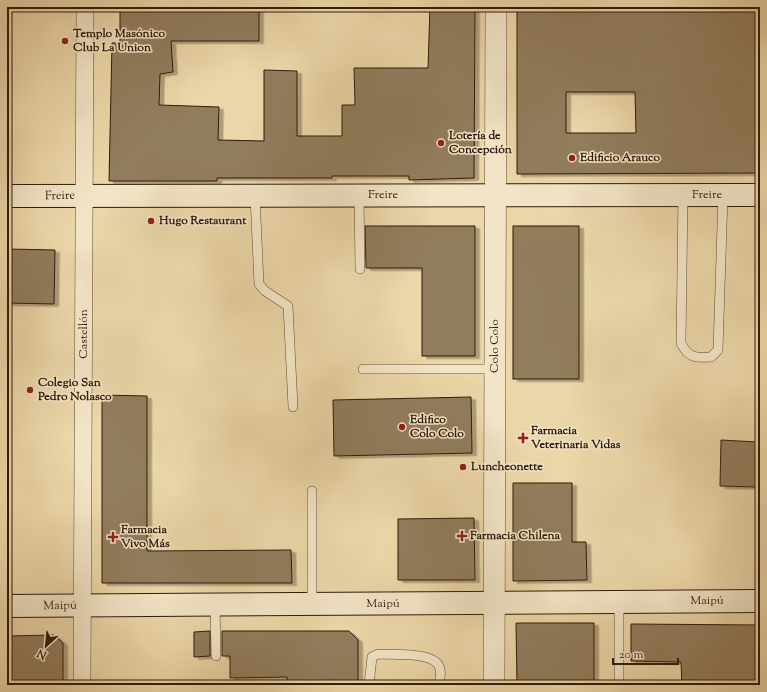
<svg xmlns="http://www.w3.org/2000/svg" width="767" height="692" viewBox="0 0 767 692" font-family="'Sorts Mill Goudy',serif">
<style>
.building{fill:#917c5b;stroke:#301b09;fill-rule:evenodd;filter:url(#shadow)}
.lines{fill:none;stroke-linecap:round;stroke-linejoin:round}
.service-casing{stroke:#5f4a30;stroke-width:10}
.minor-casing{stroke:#5f4a30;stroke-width:18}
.tertiary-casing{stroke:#5f4a30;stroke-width:22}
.secondary-casing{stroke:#301b09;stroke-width:24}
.service{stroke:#f2e4c6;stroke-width:9}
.minor{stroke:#f2e4c6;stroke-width:17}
.tertiary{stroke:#f2e4c6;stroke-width:21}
.secondary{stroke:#f2e4c6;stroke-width:22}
.poi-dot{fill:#8f2418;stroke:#f2e4c6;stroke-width:1.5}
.labels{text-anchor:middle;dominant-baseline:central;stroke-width:3;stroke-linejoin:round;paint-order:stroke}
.poi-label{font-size:12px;font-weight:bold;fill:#301b09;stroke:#f2e4c6;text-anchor:start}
.street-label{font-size:12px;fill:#301b09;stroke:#f2e4c6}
</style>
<defs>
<filter id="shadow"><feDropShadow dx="4.5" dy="2.5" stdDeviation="0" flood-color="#0004"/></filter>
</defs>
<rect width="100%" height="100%" fill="#ebd6a7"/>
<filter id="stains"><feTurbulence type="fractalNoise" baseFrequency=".005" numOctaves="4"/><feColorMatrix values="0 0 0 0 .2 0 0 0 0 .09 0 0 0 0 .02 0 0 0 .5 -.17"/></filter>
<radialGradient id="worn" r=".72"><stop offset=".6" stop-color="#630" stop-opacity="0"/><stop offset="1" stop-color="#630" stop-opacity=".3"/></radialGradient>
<g class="building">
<polygon points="120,7 259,7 259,41 171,41 173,72 160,74 159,105 219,107 218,140 264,141 264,70 297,71 297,136 342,136 342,105 355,105 354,68 428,68 430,7 475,7 474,178 409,180 409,176 332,176 332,178 217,178 217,181 109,181 112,43 120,43"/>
<path d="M517 7H760V173L517 174ZM566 92H635L636 133H566Z"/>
<polygon points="365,226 475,226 475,356 422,356 422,268 366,268"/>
<rect x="513" y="226" width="66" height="153"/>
<polygon points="7,249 55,250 54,304 7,303"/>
<polygon points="102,395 147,396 147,551 291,550 292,583 102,583"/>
<polygon points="471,397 472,453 334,456 333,400"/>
<polygon points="721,440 758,442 758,450 760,450 760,480 757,480 756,487 720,486"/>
<polygon points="513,483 572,483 572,542 586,542 587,580 513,581"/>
<polygon points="474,518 475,580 398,580 398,519"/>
<polygon points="516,623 594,623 594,685 517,685"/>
<polygon points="631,624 760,625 760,685 682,685 681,662 631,661"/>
<polygon points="210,631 210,656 194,657 194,632"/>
<polygon points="222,631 349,631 358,640 358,685 288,685 287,677 230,678 230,656 222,656"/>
<polygon points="54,635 63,643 63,685 7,685 7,636"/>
</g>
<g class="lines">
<g class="service-casing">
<g id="service">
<polyline points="359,195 360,269"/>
<path d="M683 195 681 343C688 358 696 358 711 357L718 350 723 195"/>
<polyline points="255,196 259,284 265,291 288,306 293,407"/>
<polyline points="363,369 495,369"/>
<polyline points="619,602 619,685"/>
<polyline points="312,604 312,491"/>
<polyline points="215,605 216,656"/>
<path d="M369 685 372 657 378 654C393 655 437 651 440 669 441 674 440 680 439 685"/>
</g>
</g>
<g class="minor-casing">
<polyline id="minor" points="82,685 85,7"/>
</g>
<g class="tertiary-casing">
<polyline id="tertiary" points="494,685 496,7"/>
</g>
<g class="secondary-casing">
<g id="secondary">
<polyline points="7,196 760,195"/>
<polyline points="7,606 760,601"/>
</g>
</g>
<use href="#service" class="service"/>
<use href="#minor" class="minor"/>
<use href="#tertiary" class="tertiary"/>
<use href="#secondary" class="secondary"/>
</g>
<g class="poi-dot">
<circle cx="65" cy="41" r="4"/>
<circle cx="441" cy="143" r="4"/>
<circle cx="572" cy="158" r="4"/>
<circle cx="151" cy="221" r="4"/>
<circle cx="30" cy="390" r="4"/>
<circle cx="402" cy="427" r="4"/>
<path d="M521 432h4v4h4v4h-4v4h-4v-4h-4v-4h4z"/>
<circle cx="463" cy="467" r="4"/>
<path d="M460 530h4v4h4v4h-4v4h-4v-4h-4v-4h4z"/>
<path d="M111 531h4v4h4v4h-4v4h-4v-4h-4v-4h4z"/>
</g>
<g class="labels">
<g class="poi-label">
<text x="73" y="34">Templo Masónico<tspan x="73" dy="14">Club La Union</tspan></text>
<text x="449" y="136">Lotería de<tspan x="449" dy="14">Concepción</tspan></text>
<text x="580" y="158">Edificio Arauco</text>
<text x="159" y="221">Hugo Restaurant</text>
<text x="38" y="383">Colegio San<tspan x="38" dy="14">Pedro Nolasco</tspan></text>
<text x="410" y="420">Edifico<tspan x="410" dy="14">Colo Colo</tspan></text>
<text x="531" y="431">Farmacia<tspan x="531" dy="14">Veterinaria Vidas</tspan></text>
<text x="471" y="467">Luncheonette</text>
<text x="121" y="530">Farmacia<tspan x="121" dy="14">Vivo Más</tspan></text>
<text x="470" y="536">Farmacia Chilena</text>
</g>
<g class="street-label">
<text x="383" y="195">Freire</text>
<text x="707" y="195">Freire</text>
<text transform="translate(60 196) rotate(-1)">Freire</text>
<text transform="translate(84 334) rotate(-90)">Castellón</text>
<text transform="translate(495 346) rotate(-90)">Colo Colo</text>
<text x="707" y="601">Maipú</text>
<text x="383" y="604">Maipú</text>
<text transform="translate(60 606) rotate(-1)">Maipú</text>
</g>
</g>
<rect width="767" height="692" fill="none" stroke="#ebd6a7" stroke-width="24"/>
<rect x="8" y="8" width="751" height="676" fill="none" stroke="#301b09" stroke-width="2"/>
<rect x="12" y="12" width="743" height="668" fill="none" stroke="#301b09"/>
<g transform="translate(46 646) rotate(207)" stroke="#f2e4c6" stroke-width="3" paint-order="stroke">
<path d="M0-3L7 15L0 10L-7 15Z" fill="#301b09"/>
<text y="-6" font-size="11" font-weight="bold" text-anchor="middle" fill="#301b09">N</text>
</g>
<path d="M613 658v6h65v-6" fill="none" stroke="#301b09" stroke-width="2"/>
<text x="619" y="658" font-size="12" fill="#301b09" stroke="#f2e4c6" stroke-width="3" paint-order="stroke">20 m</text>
<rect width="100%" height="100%" filter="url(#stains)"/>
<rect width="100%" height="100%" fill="url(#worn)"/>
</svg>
